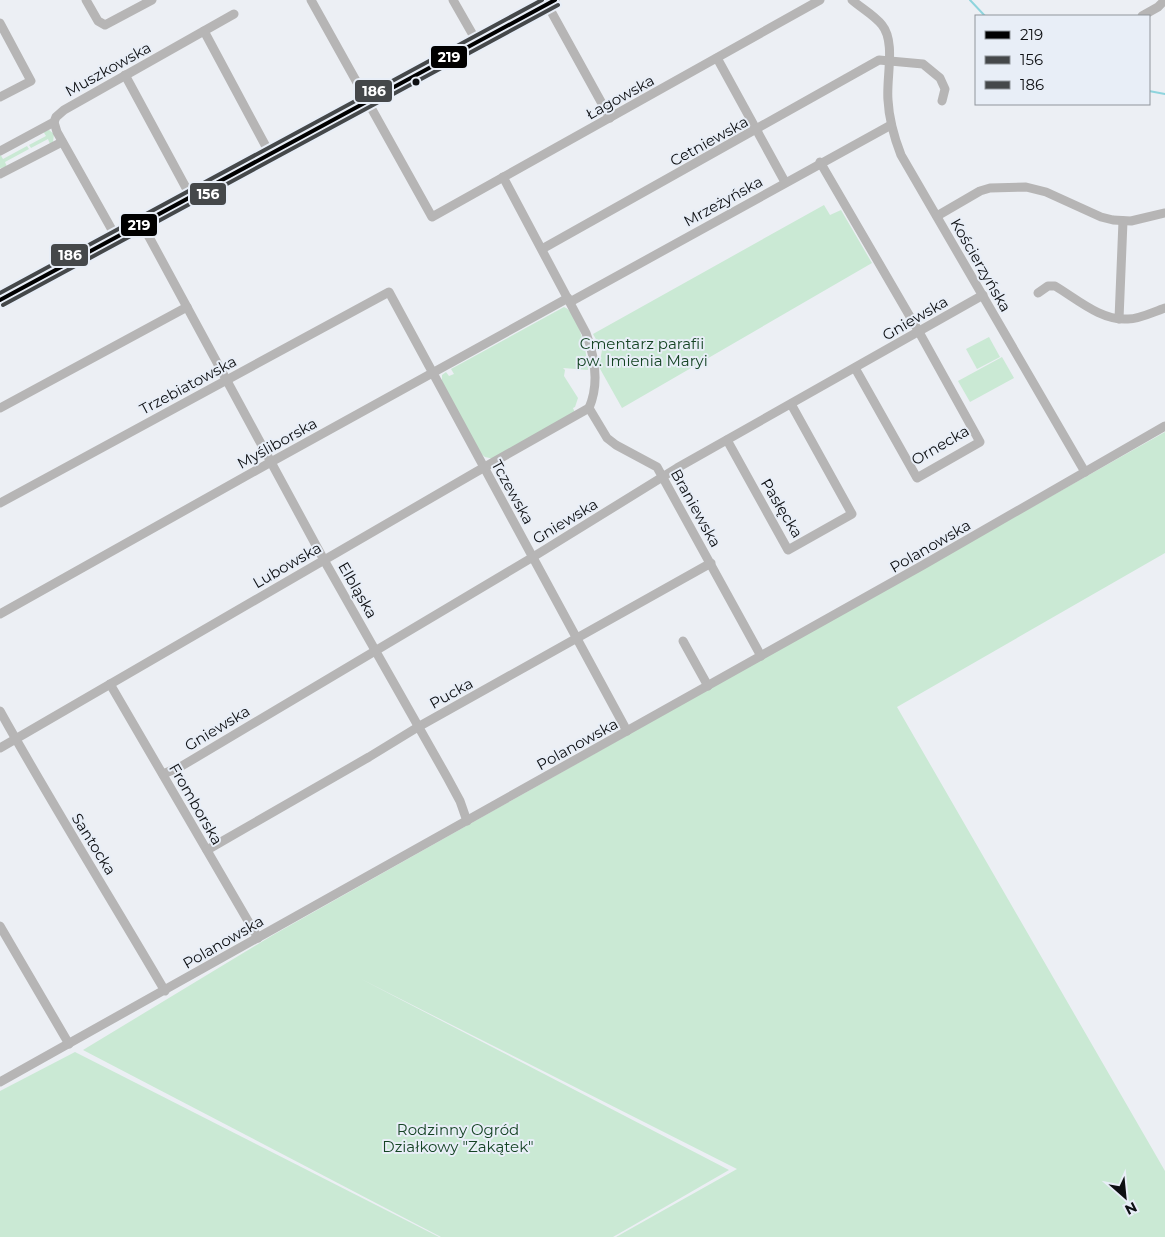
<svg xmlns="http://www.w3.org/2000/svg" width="1165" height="1237" viewBox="0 0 1165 1237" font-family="Montserrat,sans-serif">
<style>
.green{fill:#cae9d4}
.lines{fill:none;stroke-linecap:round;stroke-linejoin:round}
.stream{stroke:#8ed4dd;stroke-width:2}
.street{stroke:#b6b5b5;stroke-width:9}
.bus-1-casing{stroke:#e8eef7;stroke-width:8}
.bus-2-casing{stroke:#e8eef7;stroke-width:8}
.bus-3-casing{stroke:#e8eef7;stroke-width:8}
.bus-1{stroke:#000;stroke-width:4}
.bus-2{stroke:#45484a;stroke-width:4}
.bus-3{stroke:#45484a;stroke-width:4}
.bus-dot{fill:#0d0f12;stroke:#e8eef7;stroke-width:2}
.labels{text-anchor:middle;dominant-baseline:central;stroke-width:4;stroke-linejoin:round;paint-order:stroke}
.street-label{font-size:15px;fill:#0d0f12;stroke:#e8eef7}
.park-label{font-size:15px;fill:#154424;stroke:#e8eef7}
.line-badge{stroke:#e8eef7;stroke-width:2}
.badge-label{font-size:14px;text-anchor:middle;font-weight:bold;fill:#fff}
</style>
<rect width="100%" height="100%" fill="#eceff4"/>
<g class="green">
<polygon points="49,130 54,134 53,142 50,144 48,139 31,148 29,145 46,136 43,131"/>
<polygon points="27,146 29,149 5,162 7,167 0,168 0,154 3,159"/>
<polygon points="824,205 830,215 841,210 872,263 622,408 599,367 602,350 593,334"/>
<path d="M564 307C578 311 588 356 588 370L563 368 565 370 564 376 578 398 575 407 573 408 575 413 494 459 485 457 480 453 440 381 442 380V375L446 372 449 376 454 374 451 369Z"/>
<polygon points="989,337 1000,357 977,369 966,349"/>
<polygon points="1002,357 1014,378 970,402 958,381"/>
<polygon points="1165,432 1165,553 897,707 1165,1171 1165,1237 616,1237 737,1169 361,979 729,1170 613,1237 441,1237 83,1050 273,935"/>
<polygon points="75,1052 439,1237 0,1237 0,1091"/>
</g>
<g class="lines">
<g class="stream">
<polyline points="970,0 985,16"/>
<polyline points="1149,91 1165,94"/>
</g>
<g class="street">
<polyline points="86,0 98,21 105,25 152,0"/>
<polyline points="311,0 432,217 820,0"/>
<polyline points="453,0 477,42"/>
<path d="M852 0C861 8 874 15 882 25 896 42 886 78 888 100 889 120 894 137 901 155L1085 472"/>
<polyline points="547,4 610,118"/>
<polyline points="1142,16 1158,7 1163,2"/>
<polyline points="0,23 31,81 0,97"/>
<polyline points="204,31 270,154"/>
<polyline points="717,58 785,182"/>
<polyline points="125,75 191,197"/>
<polyline points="54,122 57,132 116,237"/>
<polyline points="0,151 54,122 56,117 64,110 234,14"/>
<polyline points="820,162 919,332 980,442 917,478 855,368"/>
<polyline points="0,174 62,142"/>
<path d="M503 177 586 333C595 357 599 385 589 408L607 438 616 445 657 467 761 656"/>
<polyline points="937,216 980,191 990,188 1026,187 1046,192 1101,217 1113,220 1131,221 1165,213"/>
<polyline points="142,224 324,560 447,777 460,801 467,821"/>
<polyline points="542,249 879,60 923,64 940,78 945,89 942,101"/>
<path d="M1038 293 1048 286H1055C1077 299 1101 321 1128 319 1140 319 1153 312 1165 308"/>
<polyline points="0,300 555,0"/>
<polyline points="570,302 891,125"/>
<polyline points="1119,319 1123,221"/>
<polyline points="0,408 187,307"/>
<polyline points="727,440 788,550 852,514 791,404"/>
<polyline points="0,503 389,292 627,731"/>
<polyline points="0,614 271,462 568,298"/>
<polyline points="683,641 708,686"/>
<polyline points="110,684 258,938"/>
<path d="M0 711C53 806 110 897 165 991"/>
<polyline points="0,748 476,472 589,408"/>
<polyline points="163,774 180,767 533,557 677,468 983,295"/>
<polyline points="207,850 369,757 418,727 711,563"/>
<polyline points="0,926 69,1044"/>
<polyline points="0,1082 923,565 1165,426"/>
</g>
<g class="bus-1-casing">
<polyline id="bus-1" points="0,300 555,0"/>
</g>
<g class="bus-2-casing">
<polyline id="bus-2" points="3,305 558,5"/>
</g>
<g class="bus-3-casing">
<polyline id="bus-3" points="0,293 542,0"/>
</g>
<use href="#bus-1" class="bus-1"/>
<use href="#bus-2" class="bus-2"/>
<use href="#bus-3" class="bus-3"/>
</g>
<circle class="bus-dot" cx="416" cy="82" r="4.5"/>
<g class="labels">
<g class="street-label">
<text transform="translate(108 69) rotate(-29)">Muszkowska</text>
<text transform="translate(620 97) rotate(-29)">Łagowska</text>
<text transform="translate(709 141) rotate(-29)">Cetniewska</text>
<text transform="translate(723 201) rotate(-29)">Mrzeżyńska</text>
<text transform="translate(981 265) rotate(60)">Kościerzyńska</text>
<text transform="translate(915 318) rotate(-30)">Gniewska</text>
<text transform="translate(188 385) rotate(-28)">Trzebiatowska</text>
<text transform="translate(277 443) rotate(-29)">Myśliborska</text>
<text transform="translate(940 445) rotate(-30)">Ornecka</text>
<text transform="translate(513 492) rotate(61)">Tczewska</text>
<text transform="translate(696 508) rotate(61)">Braniewska</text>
<text transform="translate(782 508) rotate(59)">Pasłęcka</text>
<text transform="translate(565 521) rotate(-31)">Gniewska</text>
<text transform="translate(930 546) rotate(-30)">Polanowska</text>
<text transform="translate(287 565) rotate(-30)">Lubowska</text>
<text transform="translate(358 590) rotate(60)">Elbląska</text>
<text transform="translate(451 693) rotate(-29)">Pucka</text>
<text transform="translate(217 728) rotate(-31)">Gniewska</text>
<text transform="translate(577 744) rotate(-29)">Polanowska</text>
<text transform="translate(196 804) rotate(60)">Fromborska</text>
<text transform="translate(94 844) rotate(58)">Santocka</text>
<text transform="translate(223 942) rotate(-30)">Polanowska</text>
</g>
<g class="park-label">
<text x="642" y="343">Cmentarz parafii<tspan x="642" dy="17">pw. Imienia Maryi</tspan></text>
<text x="458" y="1129">Rodzinny Ogród<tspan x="458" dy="17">Działkowy "Zakątek"</tspan></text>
</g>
</g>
<g class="line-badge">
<rect x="430" y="45" width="38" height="24" rx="5" fill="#000"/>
<rect x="354" y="79" width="39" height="24" rx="5" fill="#45484a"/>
<rect x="189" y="182" width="38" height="24" rx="5" fill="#45484a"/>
<rect x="120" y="213" width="38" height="24" rx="5" fill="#000"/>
<rect x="50" y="243" width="39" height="24" rx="5" fill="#45484a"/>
</g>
<g class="badge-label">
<text x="449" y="62">219</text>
<text x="374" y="96">186</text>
<text x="208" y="199">156</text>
<text x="139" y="230">219</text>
<text x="70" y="260">186</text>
</g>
<rect x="975" y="15" width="175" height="90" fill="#e8eef7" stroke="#90959b"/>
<rect x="985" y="31" width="25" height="8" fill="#000000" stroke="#90959b"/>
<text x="1020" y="40" font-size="15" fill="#0d0f12">219</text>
<rect x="985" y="56" width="25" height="8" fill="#45484a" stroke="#90959b"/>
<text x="1020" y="65" font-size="15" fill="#0d0f12">156</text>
<rect x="985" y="81" width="25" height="8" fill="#45484a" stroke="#90959b"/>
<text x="1020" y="90" font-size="15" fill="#0d0f12">186</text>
<g transform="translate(1125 1197) rotate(153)" stroke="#e8eef7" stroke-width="4" paint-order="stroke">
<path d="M0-4L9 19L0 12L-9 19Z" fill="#0d0f12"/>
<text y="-8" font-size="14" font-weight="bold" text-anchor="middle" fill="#0d0f12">N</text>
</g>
</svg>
